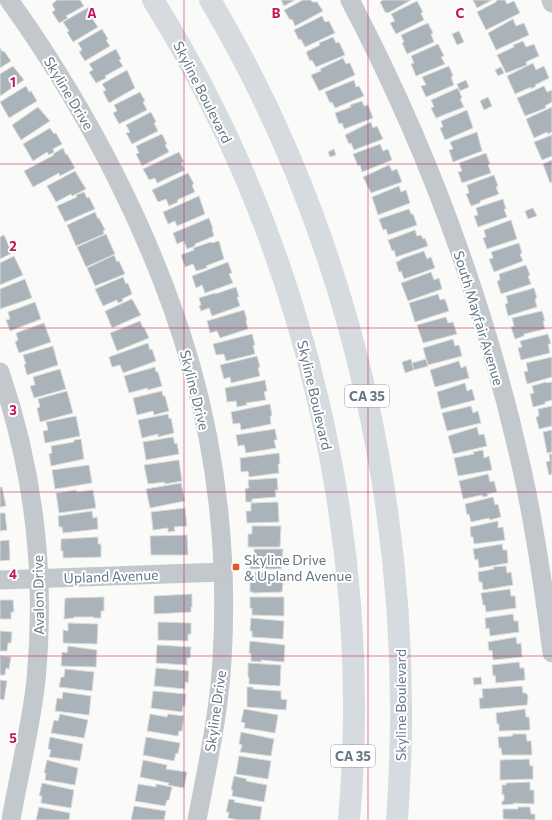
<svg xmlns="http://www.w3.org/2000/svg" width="552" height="820" viewBox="0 0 552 820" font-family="Commissioner,sans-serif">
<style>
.building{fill:#aab3b9;stroke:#dcdcda}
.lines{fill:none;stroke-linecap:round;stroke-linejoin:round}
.minor{stroke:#c3c8cc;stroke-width:19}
.major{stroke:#d6dbdf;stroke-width:22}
.grid{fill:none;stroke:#c2185b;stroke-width:1;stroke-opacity:0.55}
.poi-dot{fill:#e4572e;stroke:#fff;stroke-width:1.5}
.labels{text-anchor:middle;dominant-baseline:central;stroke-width:4;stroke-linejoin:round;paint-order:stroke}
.shield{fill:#fff;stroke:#939fa8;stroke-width:1}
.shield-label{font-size:13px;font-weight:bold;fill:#657683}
.street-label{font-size:14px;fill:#657683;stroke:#fff}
.poi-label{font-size:14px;fill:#657683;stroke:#fff;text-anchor:start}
.grid-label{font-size:13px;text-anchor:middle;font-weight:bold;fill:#c2185b;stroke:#fff;stroke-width:4;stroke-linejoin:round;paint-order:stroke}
</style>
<rect width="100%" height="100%" fill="#fafaf8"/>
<g class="building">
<polygon points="57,0 80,0 84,6 66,16 68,18 59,23 52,12 55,10 52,4"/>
<polygon points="281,0 295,0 284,6"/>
<polygon points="303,0 311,0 312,2 317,2 323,11 295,26 292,19 290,20 284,10"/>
<polygon points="383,0 411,0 388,13 385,12 380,2"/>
<polygon points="473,0 492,0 477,8"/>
<polygon points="505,0 507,4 514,1 520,13 486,30 477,12 496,2 497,0"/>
<polygon points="417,1 423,12 421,13 424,20 396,34 390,23 395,21 391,14"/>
<polygon points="89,7 96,18 93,20 98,27 73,42 67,32 69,31 63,22"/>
<polygon points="322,16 325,22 329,21 335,33 305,47 301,39 299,40 294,30"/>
<polygon points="513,19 516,26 524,23 529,35 496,50 488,33"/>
<polygon points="428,23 433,33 431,34 434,42 407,54 402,43 404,42 401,35"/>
<polygon points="102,29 108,39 106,40 110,46 85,61 79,52 82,50 78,43"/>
<polygon points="459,31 464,42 457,45 452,34"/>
<polygon points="333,37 336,43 339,42 345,55 316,67 312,60 310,61 306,52 320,45 319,43"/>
<polygon points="523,41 526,47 534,44 539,56 526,62 527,65 506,73 497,55 514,47 513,45"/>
<polygon points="438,44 444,56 441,57 445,64 416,76 411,64 414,63 411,56"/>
<polygon points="0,48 3,52 4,51 11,61 0,68"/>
<polygon points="116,49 121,59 119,60 123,66 105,76 106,78 96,83 89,72 93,70 89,64"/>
<polygon points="343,58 346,64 350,63 355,75 319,91 311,75 321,71 320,69"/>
<polygon points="533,63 536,70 544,66 549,78 535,85 536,86 531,89 531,87 515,94 507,76"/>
<polygon points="13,66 24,80 0,96 0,74"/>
<polygon points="449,66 453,76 451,77 454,85 426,97 421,86 426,85 422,77"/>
<polygon points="501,67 504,73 498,76 495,70"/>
<polygon points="127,70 135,88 109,103 103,92 106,90 102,84"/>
<polygon points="354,80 356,87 359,86 364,96 335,108 332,102 330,103 325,92"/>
<polygon points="466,80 469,87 460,91 457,84"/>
<polygon points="26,86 29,92 31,91 37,101 9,118 0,102"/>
<polygon points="544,86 547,92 552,90 552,102 545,106 546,108 525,116 517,98"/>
<polygon points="458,88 462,98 460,99 464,107 436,118 431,108 434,107 431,100"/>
<polygon points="140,92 145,101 143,102 147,110 119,124 113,113 117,111 114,105"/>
<polygon points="488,97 492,106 484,110 480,101"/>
<polygon points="362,101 364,106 368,105 373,118 344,129 342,123 339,124 335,113 351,107 350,105"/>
<polygon points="38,107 50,121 21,140 12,125"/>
<polygon points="552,107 552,132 548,134 547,132 534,138 526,119"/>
<polygon points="467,110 473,128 445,140 440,128 443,127 441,121"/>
<polygon points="151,112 156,122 154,123 158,131 132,144 126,133 130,132 126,125"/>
<polygon points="371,122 373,128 377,126 383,139 354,150 351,143 349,144 345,135"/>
<polygon points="50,128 54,134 56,133 62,144 53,149 54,152 49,155 47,152 33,161 23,144"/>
<polygon points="477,132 482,151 453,162 449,150 453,149 450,142"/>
<polygon points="162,134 167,144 165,145 169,152 142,166 136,154 139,153 136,146"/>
<polygon points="552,134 552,156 542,160 534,142 552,135"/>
<polygon points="380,144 383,151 388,149 392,160 362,172 360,165 358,166 353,154"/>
<polygon points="63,148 66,155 67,154 75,168 60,176 59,173 33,187 24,171 54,155 53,154"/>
<polygon points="334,149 336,155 330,157 328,152"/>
<polygon points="179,152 184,162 181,163 185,170 157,183 155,178 149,180 143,169"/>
<polygon points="486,153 490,164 488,165 491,173 462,183 458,172 462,171 459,163"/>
<polygon points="552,160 552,182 550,183 543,164"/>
<polygon points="389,165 392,171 397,169 402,182 371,193 363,177"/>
<polygon points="75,171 86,189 72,196 71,194 56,202 47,186"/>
<polygon points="188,173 194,184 192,185 195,192 177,200 178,202 169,206 166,199 158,202 152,190"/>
<polygon points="494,175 498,186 496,187 499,194 480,201 480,203 471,206 466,194 469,193 467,185"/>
<polygon points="399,186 401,192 406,190 410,203 378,215 372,197"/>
<polygon points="84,192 87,198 89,197 95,209 65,222 57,206 77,197 76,195"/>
<polygon points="199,196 205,214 177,226 175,221 168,224 163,212"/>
<polygon points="503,199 506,209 504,209 507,217 478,227 474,216 478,215 476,208"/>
<polygon points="533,208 537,216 528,219 525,211"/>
<polygon points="409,209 411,214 413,214 417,225 388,235 386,229 383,230 379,219"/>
<polygon points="95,212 98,219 99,218 105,230 103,231 104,234 76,246 67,225"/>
<polygon points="209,218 213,229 212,229 214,236 195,244 195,246 187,249 184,241 177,244 173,233"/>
<polygon points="511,220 517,239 487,249 483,238 486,237 484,230"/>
<polygon points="415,230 417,236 421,235 423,239 425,238 428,246 396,257 394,250 392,251 388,240"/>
<polygon points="106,234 115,254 86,267 77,247"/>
<polygon points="4,235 12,253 0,259 0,237"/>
<polygon points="219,241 224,259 206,266 207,268 196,271 193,264 185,267 181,255 194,250 193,248 211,242 212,243"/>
<polygon points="519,243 522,253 520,254 523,261 494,272 489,259 493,258 491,252"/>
<polygon points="424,251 427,259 431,257 435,268 404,279 401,271 399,272 396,262 401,260 401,259"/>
<polygon points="114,255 117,262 119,261 125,274 95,286 87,268"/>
<polygon points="14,256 23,275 0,285 0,263"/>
<polygon points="228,262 232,273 229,274 233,283 205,293 202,285 196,288 192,276"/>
<polygon points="526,265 530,275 528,276 531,284 501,294 497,281 500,280 499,274"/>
<polygon points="431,272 434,280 439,278 442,289 408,301 401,283"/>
<polygon points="123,277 126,284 128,283 132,294 122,299 123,301 118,303 117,300 103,306 95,289"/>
<polygon points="25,279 32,298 0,309 0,289"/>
<polygon points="236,287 239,297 237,297 240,306 212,316 209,308 201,311 199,306 201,305 199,298 215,293 215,294"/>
<polygon points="534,288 537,298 535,299 537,307 508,316 505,304 508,303 506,296"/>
<polygon points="438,294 440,300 445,299 449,311 415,322 409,303"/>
<polygon points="132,299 141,315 112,328 105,311"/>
<polygon points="35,302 41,319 10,331 6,320 10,319 8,312"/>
<polygon points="244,310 247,320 246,321 248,329 220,338 217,331 210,333 207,321"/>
<polygon points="542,311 545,321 543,321 545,329 524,334 524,336 515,339 511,327 514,326 512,318"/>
<polygon points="446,317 448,323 453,322 457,334 423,343 417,325"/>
<polygon points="140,321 143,328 144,327 149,338 117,351 110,333"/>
<polygon points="44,323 51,342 19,353 15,342 18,340 16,333"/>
<polygon points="252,334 255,345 253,345 255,354 226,361 224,354 216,355 213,344"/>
<polygon points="548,334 551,344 548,344 550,353 521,360 518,348 522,347 520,341"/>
<polygon points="453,339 455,346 459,345 462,356 428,365 423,348"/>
<polygon points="148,343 150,350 152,349 156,361 123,373 120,365 112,367 109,357"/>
<polygon points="53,346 58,365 27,375 24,364 26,364 23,355"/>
<polygon points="257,356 260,367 258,368 260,376 231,383 230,377 224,379 220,365"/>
<polygon points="552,357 552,377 527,384 524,372 528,371 526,363"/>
<polygon points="411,359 414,370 405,373 402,362"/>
<polygon points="426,359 428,366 414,370 412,363"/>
<polygon points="459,361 461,368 466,366 469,378 435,387 430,370"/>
<polygon points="155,367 156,372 158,372 162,386 148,390 147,388 129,393 124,376"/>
<polygon points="60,369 66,389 34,398 30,386 35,385 33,377"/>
<polygon points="265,380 267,391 264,392 266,400 246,403 247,405 237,407 236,401 227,402 225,388"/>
<polygon points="546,382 547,383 552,382 552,400 545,402 545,404 533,407 530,394 534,393 532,386"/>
<polygon points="465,383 467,391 472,389 475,400 441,409 437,392"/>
<polygon points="67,391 73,413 40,422 37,408 40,407 38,399"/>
<polygon points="162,391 163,396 165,396 169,411 154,415 153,411 137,415 133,398"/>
<polygon points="270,404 272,416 270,416 271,424 241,430 240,423 233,424 231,412"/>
<polygon points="471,406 473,413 478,411 481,423 447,431 442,413"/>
<polygon points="552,406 552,426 539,429 536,417 539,416 538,409"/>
<polygon points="168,414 169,419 171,418 174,433 158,437 158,434 142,438 138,420"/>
<polygon points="76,416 80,436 45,443 43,431 48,430 46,422"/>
<polygon points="477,427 479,435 484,434 487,446 453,454 448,436"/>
<polygon points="275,429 277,440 274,440 276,448 246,453 244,445 238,446 236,435"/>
<polygon points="552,430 552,452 547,453 543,432"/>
<polygon points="173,437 175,444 177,443 179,454 146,460 143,442"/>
<polygon points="81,439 84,459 51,466 49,454 52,453 51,446 74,442 74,440"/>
<polygon points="483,450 484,458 489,456 492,470 458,476 454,458 474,454 473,452"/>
<polygon points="279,453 280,464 278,464 279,473 249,477 248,471 241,472 240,458"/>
<polygon points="549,454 552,454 552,474 549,475 546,462 550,461"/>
<polygon points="179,460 182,481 165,484 164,482 148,484 144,465"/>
<polygon points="89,465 92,483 55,489 52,470"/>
<polygon points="488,474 490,482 494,481 497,492 487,494 488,496 483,497 482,495 463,499 459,481"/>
<polygon points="277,478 278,490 275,490 276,497 252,499 252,502 246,502 245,489 249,488 248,480"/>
<polygon points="181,483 185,501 150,508 146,489"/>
<polygon points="0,487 2,487 6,506 0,507"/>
<polygon points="76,490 77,492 93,490 96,508 59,513 56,493"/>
<polygon points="493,497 495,505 498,504 501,517 490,520 489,518 471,522 469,514 467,515 465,504"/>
<polygon points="278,502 279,522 247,523 246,511 251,511 251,503"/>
<polygon points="185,508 187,526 174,527 175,531 168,532 168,528 153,530 151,512"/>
<polygon points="92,511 93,518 97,517 98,529 63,533 62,527 59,527 58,516"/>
<polygon points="0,513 5,513 7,530 0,531"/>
<polygon points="498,521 498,528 503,527 505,540 474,544 473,537 471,537 470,527"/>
<polygon points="252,526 281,526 280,547 248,547 248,534 252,534"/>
<polygon points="187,535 188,555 151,555 150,536"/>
<polygon points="98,537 98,544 101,544 101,557 63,558 63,551 61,551 61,539"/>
<polygon points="9,540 10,560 0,561 0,541"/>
<polygon points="502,544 503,550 507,550 508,563 479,568 478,559 475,560 473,549"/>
<polygon points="254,549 283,549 281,569 250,569 250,557 254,557"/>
<polygon points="506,566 507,573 511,572 513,585 483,590 482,582 479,582 478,572 494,569 493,567"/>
<polygon points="255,572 284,573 282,592 253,593 253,592 250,592 250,580 255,580"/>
<polygon points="510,589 511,596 515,596 516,608 486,612 485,605 483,605 481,593"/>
<polygon points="192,594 192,607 191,607 191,612 154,614 154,596"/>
<polygon points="104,597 104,611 101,611 101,618 94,618 94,617 74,617 74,618 64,619 65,598"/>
<polygon points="250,597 284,597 284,616 252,615 252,608 250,608"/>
<polygon points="0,600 13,600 14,612 11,612 11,619 0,619"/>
<polygon points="513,614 514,621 518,621 519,632 490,636 489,628 486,629 485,618"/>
<polygon points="251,618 284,621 283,639 252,637 252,631 250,631"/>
<polygon points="158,622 191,623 191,634 188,634 188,641 158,640"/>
<polygon points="68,623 98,624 97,644 63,643 63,630 68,631"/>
<polygon points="0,631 12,632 11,643 8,643 7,651 0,651"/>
<polygon points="516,637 517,644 521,643 522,657 493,660 492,650 489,651 488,642"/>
<polygon points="250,641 285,645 284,662 261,660 261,662 251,661 251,654 249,653"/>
<polygon points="157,645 191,647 190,658 187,658 187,665 156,663"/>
<polygon points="68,646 97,650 96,667 61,666 62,652 67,653"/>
<polygon points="0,656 11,657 9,669 6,668 5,675 0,675"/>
<polygon points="519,662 520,668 524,668 525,680 496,683 495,675 493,676 492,665"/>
<polygon points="248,663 281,665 280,686 249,684 249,677 248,677"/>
<polygon points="156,668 189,671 188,683 185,682 185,689 154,686"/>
<polygon points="65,669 94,672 92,691 59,687 61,677 64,677"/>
<polygon points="481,677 482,684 474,685 473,678"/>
<polygon points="0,680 7,681 4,700 0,699"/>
<polygon points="522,686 523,693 526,693 528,696 527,705 480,709 479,698 483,698 482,689"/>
<polygon points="247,687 253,687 253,689 281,691 281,699 287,700 286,710 247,707"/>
<polygon points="153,691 186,694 185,706 183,706 182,712 151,708"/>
<polygon points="63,692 91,696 89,715 55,711 57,698 62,699"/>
<polygon points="244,709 278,715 275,733 244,728 245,723 241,722"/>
<polygon points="525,709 526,717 529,717 530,730 499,731 499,724 497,724 496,713"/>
<polygon points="60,714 88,720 84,738 51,733 54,720 58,721"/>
<polygon points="150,714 167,717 168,714 184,716 182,731 179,731 178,736 147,731"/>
<polygon points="241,732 274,739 271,756 240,752 242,745 239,744"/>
<polygon points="512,734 526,734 527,741 531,741 532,755 502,755 501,748 499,748 498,737 513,736"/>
<polygon points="50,737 83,744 80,761 49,757 51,750 48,749"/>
<polygon points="146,737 180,743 178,754 176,753 174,761 143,755"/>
<polygon points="239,756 271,761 268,779 236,774"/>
<polygon points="529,759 530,766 533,766 533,779 500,780 500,760"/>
<polygon points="47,760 78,768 75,785 45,780 46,773 44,773"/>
<polygon points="143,760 167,765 166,769 187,772 184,788 168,785 169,783 140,777"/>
<polygon points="234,776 247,779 246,781 267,785 264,802 232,796 233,790 231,790"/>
<polygon points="530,782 530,790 534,790 534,804 514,803 514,804 502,805 502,801 504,801 504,794 502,795 502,785 506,785 506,783"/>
<polygon points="42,783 74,790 71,808 41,803 42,796 39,796"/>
<polygon points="138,784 156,787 156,784 172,787 169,800 167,800 165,806 135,801"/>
<polygon points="229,799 235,800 234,802 262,807 260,820 238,820 228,818 229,812 226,812"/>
<polygon points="134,806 166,811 164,820 131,820"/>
<polygon points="39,807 70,813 69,820 36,820"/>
<polygon points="518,807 530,807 531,814 535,814 535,820 503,819 503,809 518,809"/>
</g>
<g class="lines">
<g class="minor">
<path d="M9 0C87 109 154 237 191 366 218 461 228 563 222 660 219 714 207 767 197 820"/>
<path d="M350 0C427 147 485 304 521 465 535 527 544 590 552 653"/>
<polyline points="551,0 552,3"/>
<path d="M0 372C34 471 46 575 36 680 31 727 19 773 11 820"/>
<polyline points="0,580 223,572"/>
</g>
<g class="major">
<path d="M153 0C303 241 374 537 349 820"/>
<path d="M210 0C356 246 418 536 397 820"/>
</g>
</g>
<path class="grid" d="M184 0V820M368 0V820M0 164H552M0 328H552M0 492H552M0 656H552"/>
<rect class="poi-dot" x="232" y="563" width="8" height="8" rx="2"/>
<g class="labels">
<g class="shield">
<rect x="345" y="385" width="44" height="22" rx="3"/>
<rect x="331" y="745" width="44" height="22" rx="3"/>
</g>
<g class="shield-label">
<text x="367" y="396">CA 35</text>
<text x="353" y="756">CA 35</text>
</g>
<g class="street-label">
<text transform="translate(203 92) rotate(63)">Skyline Boulevard</text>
<text transform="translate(69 93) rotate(59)">Skyline Drive</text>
<text transform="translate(479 318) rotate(73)">South Mayfair Avenue</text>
<text transform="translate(195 390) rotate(76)">Skyline Drive</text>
<text transform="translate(315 395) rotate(77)">Skyline Boulevard</text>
<text transform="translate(111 576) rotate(-2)">Upland Avenue</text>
<text transform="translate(38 595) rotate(-91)">Avalon Drive</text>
<text transform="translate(400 705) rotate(-90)">Skyline Boulevard</text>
<text transform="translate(215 711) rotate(-82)">Skyline Drive</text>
</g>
<g class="poi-label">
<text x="244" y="559">Skyline Drive<tspan x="244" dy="16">&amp; Upland Avenue</tspan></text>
</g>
</g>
<g class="grid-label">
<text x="92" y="18">A</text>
<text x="276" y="18">B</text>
<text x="460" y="18">C</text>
<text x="13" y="87">1</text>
<text x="13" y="251">2</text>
<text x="13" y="415">3</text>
<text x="13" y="579">4</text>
<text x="13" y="743">5</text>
</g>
</svg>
